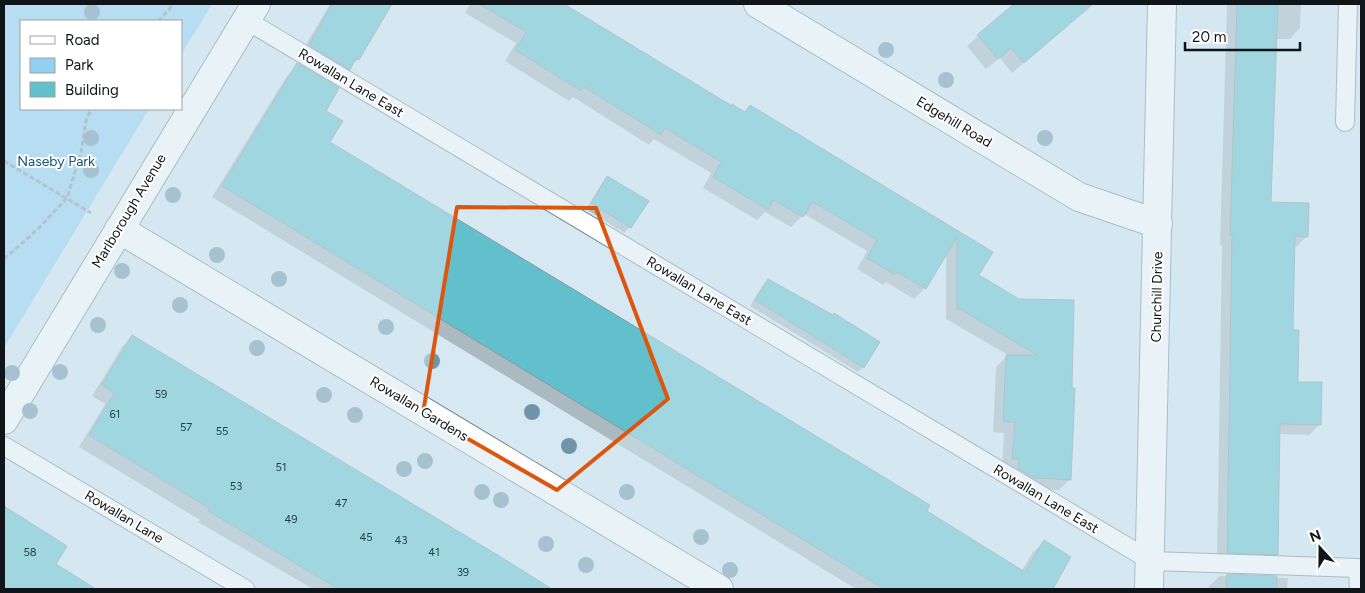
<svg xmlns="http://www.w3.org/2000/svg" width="1365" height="593" viewBox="0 0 1365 593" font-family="Figtree,sans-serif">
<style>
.green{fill:#91d0f1}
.shadow{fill:#0003}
.building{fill:#61c0cb;stroke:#86999c}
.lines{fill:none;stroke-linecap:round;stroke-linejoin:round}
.lane-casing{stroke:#788891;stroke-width:20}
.street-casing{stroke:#788891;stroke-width:30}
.path{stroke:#8c9aa1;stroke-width:3;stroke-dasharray:5 2.5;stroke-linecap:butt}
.lane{stroke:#fff;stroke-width:18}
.street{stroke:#fff;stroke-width:28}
.tree{fill:#6e96a8}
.marked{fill:none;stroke:#dd560d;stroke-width:4;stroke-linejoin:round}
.labels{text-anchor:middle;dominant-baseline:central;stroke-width:4;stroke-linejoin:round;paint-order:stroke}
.number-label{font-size:11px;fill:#244045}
.street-label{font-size:14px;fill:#0f1518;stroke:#fff}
.park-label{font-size:14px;fill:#18536c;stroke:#fff}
</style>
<rect width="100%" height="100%" fill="#d6e8f1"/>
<polygon class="green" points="4,4 212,4 181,55 181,21 21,21 21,109 149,109 4,348"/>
<g class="shadow">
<polygon points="330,4 391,4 358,59 338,80 299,56"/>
<polygon points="470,4 561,4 732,107 744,112 750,106 992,252 977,276 1018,301 1072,302 1070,479 1059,490 1022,489 1002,469 1004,433 993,432 996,367 1008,355 946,319 946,253 925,288 914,299 886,282 883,285 857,269 867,251 804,214 791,227 765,212 757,220 703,188 711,173 654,139 649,145 573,97 569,101 505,61 516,43 465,13"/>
<polygon points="1015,4 1092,4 1012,73 1000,58 986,69 967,46"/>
<polygon points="1227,4 1301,4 1300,28 1290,39 1275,39 1270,203 1307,236 1296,247 1293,247 1292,331 1297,383 1320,424 1309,435 1279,434 1277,554 1266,565 1217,563 1222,245 1220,245"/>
<polygon points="298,65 324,111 328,142 1002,559 1022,570 1033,552 1044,542 1070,557 1051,589 856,589 212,197 287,76"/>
<polygon points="607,178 630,227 624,233 586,209 602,183"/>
<polygon points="768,280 863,367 858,372 750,306 762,286"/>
<polygon points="132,336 552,589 313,589 198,522 200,520 79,447 105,404 92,396 122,347"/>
<polygon points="6,509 54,564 94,589 4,589 4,511"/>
<polygon points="1220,576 1288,578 1287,589 1209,589 1209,586"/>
</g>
<g class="building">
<polygon points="332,4 392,4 359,60 356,58 350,70 309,45"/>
<polygon points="479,4 564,4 732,106 732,104 745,112 750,105 993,252 979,275 1019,299 1074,300 1072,388 1075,388 1071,480 1034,478 1018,469 1019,459 1012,459 1015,422 1003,422 1006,355 1037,355 958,308 957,310 957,237 926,289 897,272 895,275 867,258 877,240 813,202 803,217 774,200 768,210 713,177 721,162 665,128 661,135 584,87 581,91 515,50 526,32"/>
<polygon points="1014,4 1093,4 1024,63 1011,48 998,59 977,35"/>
<polygon points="1237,4 1278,4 1271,202 1309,203 1308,237 1295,236 1293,330 1299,330 1298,382 1322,382 1321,425 1280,424 1278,555 1227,553 1232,235 1230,235"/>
<polygon points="297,63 339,88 326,111 343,121 330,142 930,505 927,511 1025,572 1044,540 1071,557 1053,589 884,589 222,186"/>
<polygon points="607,176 649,201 631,228 591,203"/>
<polygon points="768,279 833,315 834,313 880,342 864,368 755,300"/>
<polygon points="132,335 496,554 552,589 338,589 208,511 210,509 89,435 114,393 102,385"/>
<polygon points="4,506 67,546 56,564 96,589 4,589"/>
<polygon points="1227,574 1277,576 1277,589 1226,589"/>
</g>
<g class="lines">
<g class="lane-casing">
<g id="lane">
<polyline points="246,20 1151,561 1358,568 1359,589"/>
<polyline points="1345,122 1348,4"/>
<polyline points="4,446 245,589"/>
</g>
</g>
<g class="street-casing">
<g id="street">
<polyline points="758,4 1079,197 1158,224"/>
<polyline points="119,229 719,589"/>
<polyline points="4,420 256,4"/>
<polyline points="1149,589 1162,4"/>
</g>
</g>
<g class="path">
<polyline points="158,21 169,10 173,4"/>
<polyline points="4,161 91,213"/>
<polyline points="4,259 38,229 67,198 81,152 86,121 91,109"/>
</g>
<use href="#lane" class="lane"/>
<use href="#street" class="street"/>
</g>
<g class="tree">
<circle cx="92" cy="12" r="8"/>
<circle cx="886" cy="50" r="8"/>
<circle cx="946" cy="80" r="8"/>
<circle cx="91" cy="138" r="8"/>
<circle cx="1045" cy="138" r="8"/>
<circle cx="91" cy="170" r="8"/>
<circle cx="173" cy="195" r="8"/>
<circle cx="217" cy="255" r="8"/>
<circle cx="122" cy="271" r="8"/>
<circle cx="279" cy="279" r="8"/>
<circle cx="180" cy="305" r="8"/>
<circle cx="98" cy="325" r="8"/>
<circle cx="386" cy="327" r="8"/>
<circle cx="257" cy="348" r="8"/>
<circle cx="432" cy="361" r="8"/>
<circle cx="60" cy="372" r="8"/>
<circle cx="12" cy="373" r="8"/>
<circle cx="324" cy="395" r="8"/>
<circle cx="30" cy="411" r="8"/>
<circle cx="532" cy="412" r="8"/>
<circle cx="355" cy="415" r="8"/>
<circle cx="569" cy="446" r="8"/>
<circle cx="425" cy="461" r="8"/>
<circle cx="404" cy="469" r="8"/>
<circle cx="482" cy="492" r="8"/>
<circle cx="627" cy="492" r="8"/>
<circle cx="501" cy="500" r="8"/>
<circle cx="701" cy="537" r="8"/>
<circle cx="546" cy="544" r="8"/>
<circle cx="586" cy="565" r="8"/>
<circle cx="730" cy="570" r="8"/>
</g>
<path d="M0 0H1365V593H0ZM457 207 596 208 668 399 557 490 423 413Z" fill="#d6e8f1" fill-opacity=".55" fill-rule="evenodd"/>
<path class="marked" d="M457 207 596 208 668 399 557 490 423 413Z"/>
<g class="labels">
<g class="number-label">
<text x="161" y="394">59</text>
<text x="115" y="414">61</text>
<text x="186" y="427">57</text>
<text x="222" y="431">55</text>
<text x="281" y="467">51</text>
<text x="236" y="486">53</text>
<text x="341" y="503">47</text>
<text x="291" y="519">49</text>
<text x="366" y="537">45</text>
<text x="401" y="540">43</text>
<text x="30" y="552">58</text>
<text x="434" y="552">41</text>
<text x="463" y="572">39</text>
</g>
<g class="street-label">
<text transform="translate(351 83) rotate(31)">Rowallan Lane East</text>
<text transform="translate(954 122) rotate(31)">Edgehill Road</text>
<text transform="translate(129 211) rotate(-59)">Marlborough Avenue</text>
<text transform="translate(699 291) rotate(31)">Rowallan Lane East</text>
<text transform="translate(1157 297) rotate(-89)">Churchill Drive</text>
<text transform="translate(419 409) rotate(31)">Rowallan Gardens</text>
<text transform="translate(1046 499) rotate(31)">Rowallan Lane East</text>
<text transform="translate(124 517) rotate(31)">Rowallan Lane</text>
</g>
<g class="park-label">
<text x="56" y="161">Naseby Park</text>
</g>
</g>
<rect width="1365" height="593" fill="none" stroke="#0f1518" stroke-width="10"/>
<rect x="20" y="20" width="162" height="90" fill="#ffffff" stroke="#9fa1a3"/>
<rect x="30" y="36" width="25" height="8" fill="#ffffff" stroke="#9fa1a3"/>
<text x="65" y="45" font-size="15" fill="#0f1518">Road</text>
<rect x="30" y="58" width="25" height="15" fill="#91d0f1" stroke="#9fa1a3"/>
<text x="65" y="70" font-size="15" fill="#0f1518">Park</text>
<rect x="30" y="82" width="25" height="15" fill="#61c0cb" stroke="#9fa1a3"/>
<text x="65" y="95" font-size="15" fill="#0f1518">Building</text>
<g transform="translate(1320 548) rotate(339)" stroke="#ffffff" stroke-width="4" paint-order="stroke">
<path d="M0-4L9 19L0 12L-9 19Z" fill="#0f1518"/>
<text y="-8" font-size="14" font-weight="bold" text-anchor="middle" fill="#0f1518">N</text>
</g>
<path d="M1185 42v8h115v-8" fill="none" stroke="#0f1518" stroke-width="2.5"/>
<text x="1192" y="42" font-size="15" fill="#0f1518" stroke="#ffffff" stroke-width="4" paint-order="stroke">20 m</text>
</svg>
